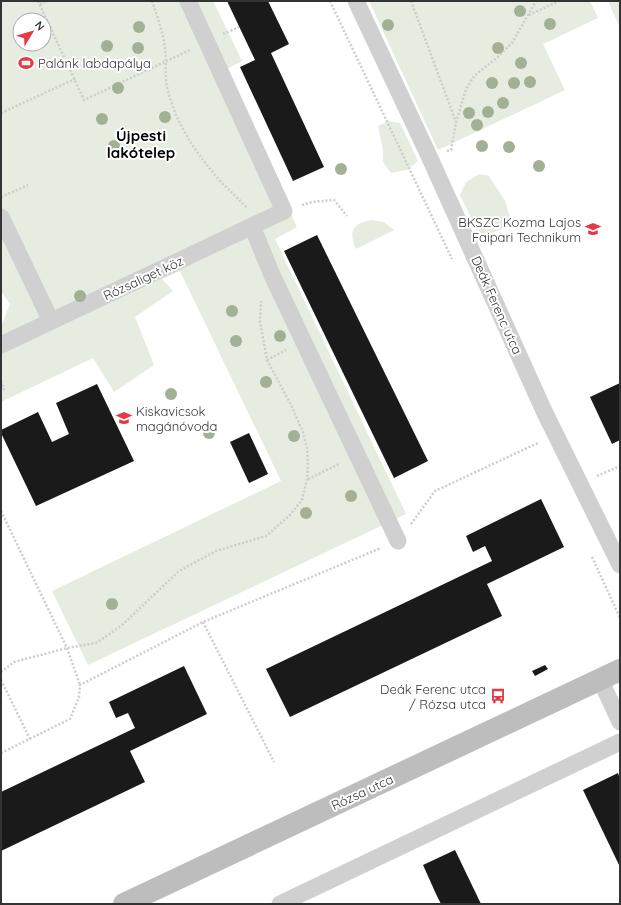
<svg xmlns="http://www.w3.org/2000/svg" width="621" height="905" viewBox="0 0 621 905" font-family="Quicksand,sans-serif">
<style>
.green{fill:#e6ecdf;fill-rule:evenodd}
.building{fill:#1a1a1a}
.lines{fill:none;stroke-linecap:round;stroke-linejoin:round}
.path{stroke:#cdcdcd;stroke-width:2.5;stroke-dasharray:2 2;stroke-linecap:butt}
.street{stroke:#d0d0d0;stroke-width:17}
.secondary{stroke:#bdbdbd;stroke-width:22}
.tree{fill:#a2b095}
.labels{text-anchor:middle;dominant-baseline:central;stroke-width:4;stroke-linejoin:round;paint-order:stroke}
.poi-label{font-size:13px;fill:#333;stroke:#fff;text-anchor:start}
.street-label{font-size:13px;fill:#333;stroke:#fff}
.quarter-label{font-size:15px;font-weight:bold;fill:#000;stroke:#fff}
</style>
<rect width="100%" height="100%" fill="#fff"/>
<g class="green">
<path d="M1 1H213L242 61 223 71 297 227 275 239 406 514 88 665 52 591 281 481 180 271 162 279 173 291 135 317 154 365 114 392 93 358 1 402V327L10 304 1 291ZM20 20H44V44H20Z"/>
<polygon points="369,1 590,1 598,18 543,44 565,90 438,150"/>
<polygon points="608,1 620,1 620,28"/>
<polygon points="389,121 400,123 418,161 407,170 391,173 383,162 383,150 378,126"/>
<polygon points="479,174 489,176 505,201 512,224 481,238 460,195 466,182"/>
<path d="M371 220 384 222 394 230 356 249C349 232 351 224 371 220Z"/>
</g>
<g class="building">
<polygon points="227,1 268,1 289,44 271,53 324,167 293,181 240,67 255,60"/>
<polygon points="317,235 428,461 394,478 284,251"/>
<polygon points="620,383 620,440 612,444 590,397"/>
<polygon points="97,384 134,461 36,506 1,433 1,430 38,412 52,442 69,434 56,403"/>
<polygon points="249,433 268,474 249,483 230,442"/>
<polygon points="541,499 564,547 487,584 502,616 290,717 266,669 492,561 485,546 473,552 466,536"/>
<polygon points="545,665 548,669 535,676 532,671"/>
<polygon points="184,666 207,714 130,751 145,782 1,851 1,792 135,728 128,713 116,718 109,702"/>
<polygon points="618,773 620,779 620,867 583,790"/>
<polygon points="455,850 469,879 481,904 441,904 436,894 423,865"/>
</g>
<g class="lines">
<g class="path">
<polyline points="38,1 84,100 190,50"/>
<path d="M152 1C157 16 163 32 165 48 167 62 164 77 168 91 177 127 197 154 221 182 230 191 239 199 247 208"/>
<polyline points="330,1 452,259"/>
<polyline points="411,1 456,122"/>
<polyline points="40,4 45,2"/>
<polyline points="529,15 559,1"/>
<polyline points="223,34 239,27"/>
<polyline points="1,113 75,79"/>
<polyline points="447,151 451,150 456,123 466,89 474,76 498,57 512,43 536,1"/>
<polyline points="1,197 28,185"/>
<polyline points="302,205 312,202 334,200 347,216"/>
<polyline points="267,360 286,350"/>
<polyline points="1,381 4,389 1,390"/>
<polyline points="597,476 620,466"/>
<polyline points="308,479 339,464"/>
<polyline points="1,511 67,648 80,685"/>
<polyline points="411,524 435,491 538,443"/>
<polyline points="592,557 620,618"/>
<polyline points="203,622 274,762"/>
<polyline points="1,672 14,662 67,648 96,643 121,626 179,571 216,551 266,536 290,515 302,500 307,479 308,465 307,448 303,432 290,403 267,360 260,322 261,301"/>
<polyline points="1,680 30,739"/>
<polyline points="1,753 70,719 79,697 80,685 203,622 381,548"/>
</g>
<g class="street">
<polyline points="356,1 429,156 544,411 620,565"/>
<polyline points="1,217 51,321"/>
<polyline points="252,226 272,275 398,541"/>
<polyline points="1,345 284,211 188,1"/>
<polyline points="600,679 620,722"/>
<polyline points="280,904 620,742"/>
</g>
<polyline class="secondary" points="124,904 620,670"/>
</g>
<g class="tree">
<circle cx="520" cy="11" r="6"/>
<circle cx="550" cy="24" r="6"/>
<circle cx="388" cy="25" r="6"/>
<circle cx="139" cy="27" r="6"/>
<circle cx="107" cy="46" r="6"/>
<circle cx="138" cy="48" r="6"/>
<circle cx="498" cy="48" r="6"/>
<circle cx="521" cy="63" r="6"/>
<circle cx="530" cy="82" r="6"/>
<circle cx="492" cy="83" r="6"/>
<circle cx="514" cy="83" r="6"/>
<circle cx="118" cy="88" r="6"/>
<circle cx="503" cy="103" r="6"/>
<circle cx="488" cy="112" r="6"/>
<circle cx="469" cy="113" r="6"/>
<circle cx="165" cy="117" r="6"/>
<circle cx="102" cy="119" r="6"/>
<circle cx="477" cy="125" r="6"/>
<circle cx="114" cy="146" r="6"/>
<circle cx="482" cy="146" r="6"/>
<circle cx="509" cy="147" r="6"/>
<circle cx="539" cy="166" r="6"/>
<circle cx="341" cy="169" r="6"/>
<circle cx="80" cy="296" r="6"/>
<circle cx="232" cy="311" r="6"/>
<circle cx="280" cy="336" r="6"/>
<circle cx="236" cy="341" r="6"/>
<circle cx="266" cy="382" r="6"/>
<circle cx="171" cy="394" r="6"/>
<circle cx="209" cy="433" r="6"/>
<circle cx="294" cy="436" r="6"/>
<circle cx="351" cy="496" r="6"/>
<circle cx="306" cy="513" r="6"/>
<circle cx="112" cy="604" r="6"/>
</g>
<defs>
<g id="stadium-bare" transform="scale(1.2)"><path d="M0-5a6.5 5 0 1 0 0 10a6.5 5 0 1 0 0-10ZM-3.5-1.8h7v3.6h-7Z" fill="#e63946" stroke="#fff" stroke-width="2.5" paint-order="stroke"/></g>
<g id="school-bare" transform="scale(1.2)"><path d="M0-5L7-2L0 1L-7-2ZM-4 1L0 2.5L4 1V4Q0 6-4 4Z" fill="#e63946" stroke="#fff" stroke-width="2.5" paint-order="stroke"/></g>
<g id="bus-bare" transform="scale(1.2)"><path d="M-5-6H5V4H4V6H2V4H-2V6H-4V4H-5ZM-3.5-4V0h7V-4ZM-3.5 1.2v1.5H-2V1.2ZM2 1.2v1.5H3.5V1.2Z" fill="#e63946" stroke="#fff" stroke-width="2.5" paint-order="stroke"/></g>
</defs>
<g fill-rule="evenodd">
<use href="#stadium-bare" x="26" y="63"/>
<use href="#school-bare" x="593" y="229"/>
<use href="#school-bare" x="124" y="418"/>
<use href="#bus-bare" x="498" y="696"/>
</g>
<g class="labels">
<g class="poi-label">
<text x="38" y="63">Palánk labdapálya</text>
<text x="581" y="222" text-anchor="end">BKSZC Kozma Lajos<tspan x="581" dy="15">Faipari Technikum</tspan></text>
<text x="136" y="411">Kiskavicsok<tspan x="136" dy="15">magánóvoda</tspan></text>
<text x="486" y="689" text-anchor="end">Deák Ferenc utca<tspan x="486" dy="15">/ Rózsa utca</tspan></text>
</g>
<g class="street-label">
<text transform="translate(143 278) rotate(-25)">Rózsaliget köz</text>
<text transform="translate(497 305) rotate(66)">Deák Ferenc utca</text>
<text transform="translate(362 792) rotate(-25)">Rózsa utca</text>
</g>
<g class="quarter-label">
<text x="141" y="135">Újpesti<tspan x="141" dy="17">lakótelep</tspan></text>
</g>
</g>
<rect width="621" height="905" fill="none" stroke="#333333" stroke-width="4"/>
<g transform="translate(32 32) rotate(52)"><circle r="19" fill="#ffffff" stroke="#adadad"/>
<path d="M0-3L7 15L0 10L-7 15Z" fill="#e63946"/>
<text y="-6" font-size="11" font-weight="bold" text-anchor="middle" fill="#333333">N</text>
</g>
</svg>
